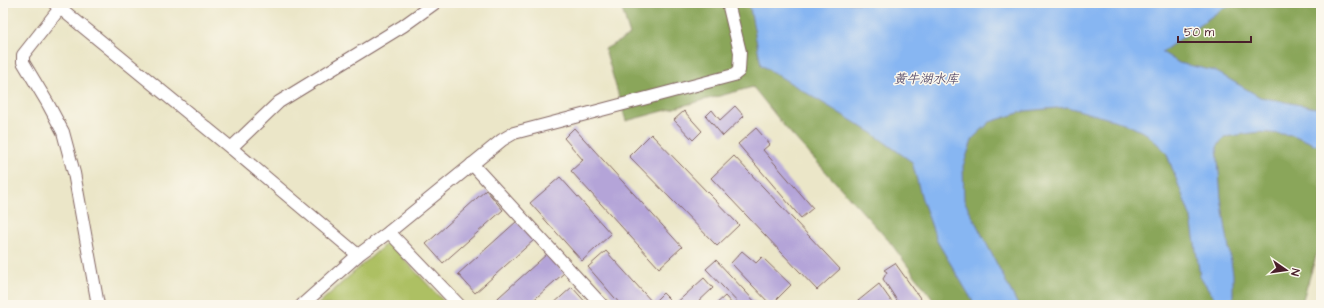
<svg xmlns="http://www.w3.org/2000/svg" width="1324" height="308" viewBox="0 0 1324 308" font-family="'Architects Daughter','LXGW WenKai TC',sans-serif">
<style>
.green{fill:#adc064;stroke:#7c7048}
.forest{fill:#8aa65a;stroke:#6a6242}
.water{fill:#87b6f2;stroke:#686a8e}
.building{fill:#b4a4d8}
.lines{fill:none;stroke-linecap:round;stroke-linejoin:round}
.minor-casing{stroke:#826562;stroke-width:14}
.minor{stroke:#fff;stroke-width:12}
.labels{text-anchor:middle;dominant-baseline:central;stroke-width:3;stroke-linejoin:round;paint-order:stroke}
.water-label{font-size:13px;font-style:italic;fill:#5f5471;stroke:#fbf7ec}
</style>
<rect width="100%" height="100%" fill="#fbf7ec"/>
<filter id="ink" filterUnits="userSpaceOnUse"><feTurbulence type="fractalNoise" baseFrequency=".025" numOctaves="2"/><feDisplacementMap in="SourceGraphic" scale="8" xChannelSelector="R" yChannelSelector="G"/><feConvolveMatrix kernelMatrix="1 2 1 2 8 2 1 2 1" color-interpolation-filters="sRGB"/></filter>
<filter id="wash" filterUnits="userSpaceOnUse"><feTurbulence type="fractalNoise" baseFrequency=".012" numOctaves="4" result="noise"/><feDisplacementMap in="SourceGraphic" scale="16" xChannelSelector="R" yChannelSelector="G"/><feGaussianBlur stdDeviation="0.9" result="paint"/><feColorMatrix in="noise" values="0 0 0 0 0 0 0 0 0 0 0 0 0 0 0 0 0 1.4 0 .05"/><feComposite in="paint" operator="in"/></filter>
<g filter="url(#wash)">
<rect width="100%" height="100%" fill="#ebe6c8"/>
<polygon class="green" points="388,242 447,305 317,305"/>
<polygon class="forest" points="620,3 1321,3 1321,240 1303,299 1303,305 937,305 889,241 785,127 753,87 626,121 605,49 630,35"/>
<polygon class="water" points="749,3 1235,3 1222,9 1162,52 1179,63 1215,71 1260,97 1321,109 1321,147 1293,135 1259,132 1224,137 1217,147 1221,198 1233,274 1233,298 1226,305 1221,305 1214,298 1200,276 1191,218 1166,152 1147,134 1124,123 1067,107 1025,111 990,122 973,138 963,166 964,200 1018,305 975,305 937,241 922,199 912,162 872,133 761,65"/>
<g id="blocks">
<g class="building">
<polygon points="735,106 744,116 723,136 706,116 712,110 720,120"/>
<polygon points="684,111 702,131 693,140 674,120"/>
<polygon points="574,128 682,247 659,268 571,171 583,160 564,138"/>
<polygon points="756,128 770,144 763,150 813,208 801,218 738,144"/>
<polygon points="651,134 739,225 717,246 629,156"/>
<polygon points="734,156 840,269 817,290 711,178"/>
<polygon points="560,177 611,234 582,261 530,203"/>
<polygon points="486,190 503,210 443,263 426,244"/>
<polygon points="517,221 534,240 475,293 458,274"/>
<polygon points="606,251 653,303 663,293 670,300 665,305 621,305 588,267"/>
<polygon points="742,251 756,263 762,257 791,285 771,305 731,263"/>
<polygon points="547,254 564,273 528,305 490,305"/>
<polygon points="716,260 758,305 740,305 706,269"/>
<polygon points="895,263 925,305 900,305 883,279 887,272 884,270"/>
<polygon points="704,278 713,288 695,305 674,305"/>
<polygon points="879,284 894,305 853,305"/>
<polygon points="572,287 588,305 552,305"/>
<polygon points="725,296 733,305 715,305"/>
</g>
</g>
</g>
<g filter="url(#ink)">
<use href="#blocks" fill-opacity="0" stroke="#826562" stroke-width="1"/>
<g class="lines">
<g class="minor-casing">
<g id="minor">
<polyline points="54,3 231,148 279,102 403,26 435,3"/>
<polyline points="64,3 23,55 23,62 47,102 63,132 74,173 98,305"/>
<polyline points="231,148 358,255"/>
<polyline points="472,164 602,305"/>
<polyline points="389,232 459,305"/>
<polyline points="302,305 358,255 389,232 502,140 514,133 734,75 739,71 740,52 728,3"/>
</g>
</g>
<use href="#minor" class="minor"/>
</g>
</g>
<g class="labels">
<g class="water-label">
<text x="926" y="79">黄牛湖水库</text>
</g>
</g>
<rect width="1324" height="308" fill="none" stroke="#fbf7ec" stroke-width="16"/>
<g transform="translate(1286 270) rotate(103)" stroke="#fbf7ec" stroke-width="3" paint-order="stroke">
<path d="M0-3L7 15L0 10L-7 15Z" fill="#4a1f2b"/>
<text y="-6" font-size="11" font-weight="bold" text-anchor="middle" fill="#4a1f2b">N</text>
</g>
<path d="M1178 36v6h73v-6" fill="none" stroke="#4a1f2b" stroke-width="2"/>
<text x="1184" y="36" font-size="12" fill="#4a1f2b" stroke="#fbf7ec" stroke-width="3" paint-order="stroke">50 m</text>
</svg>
